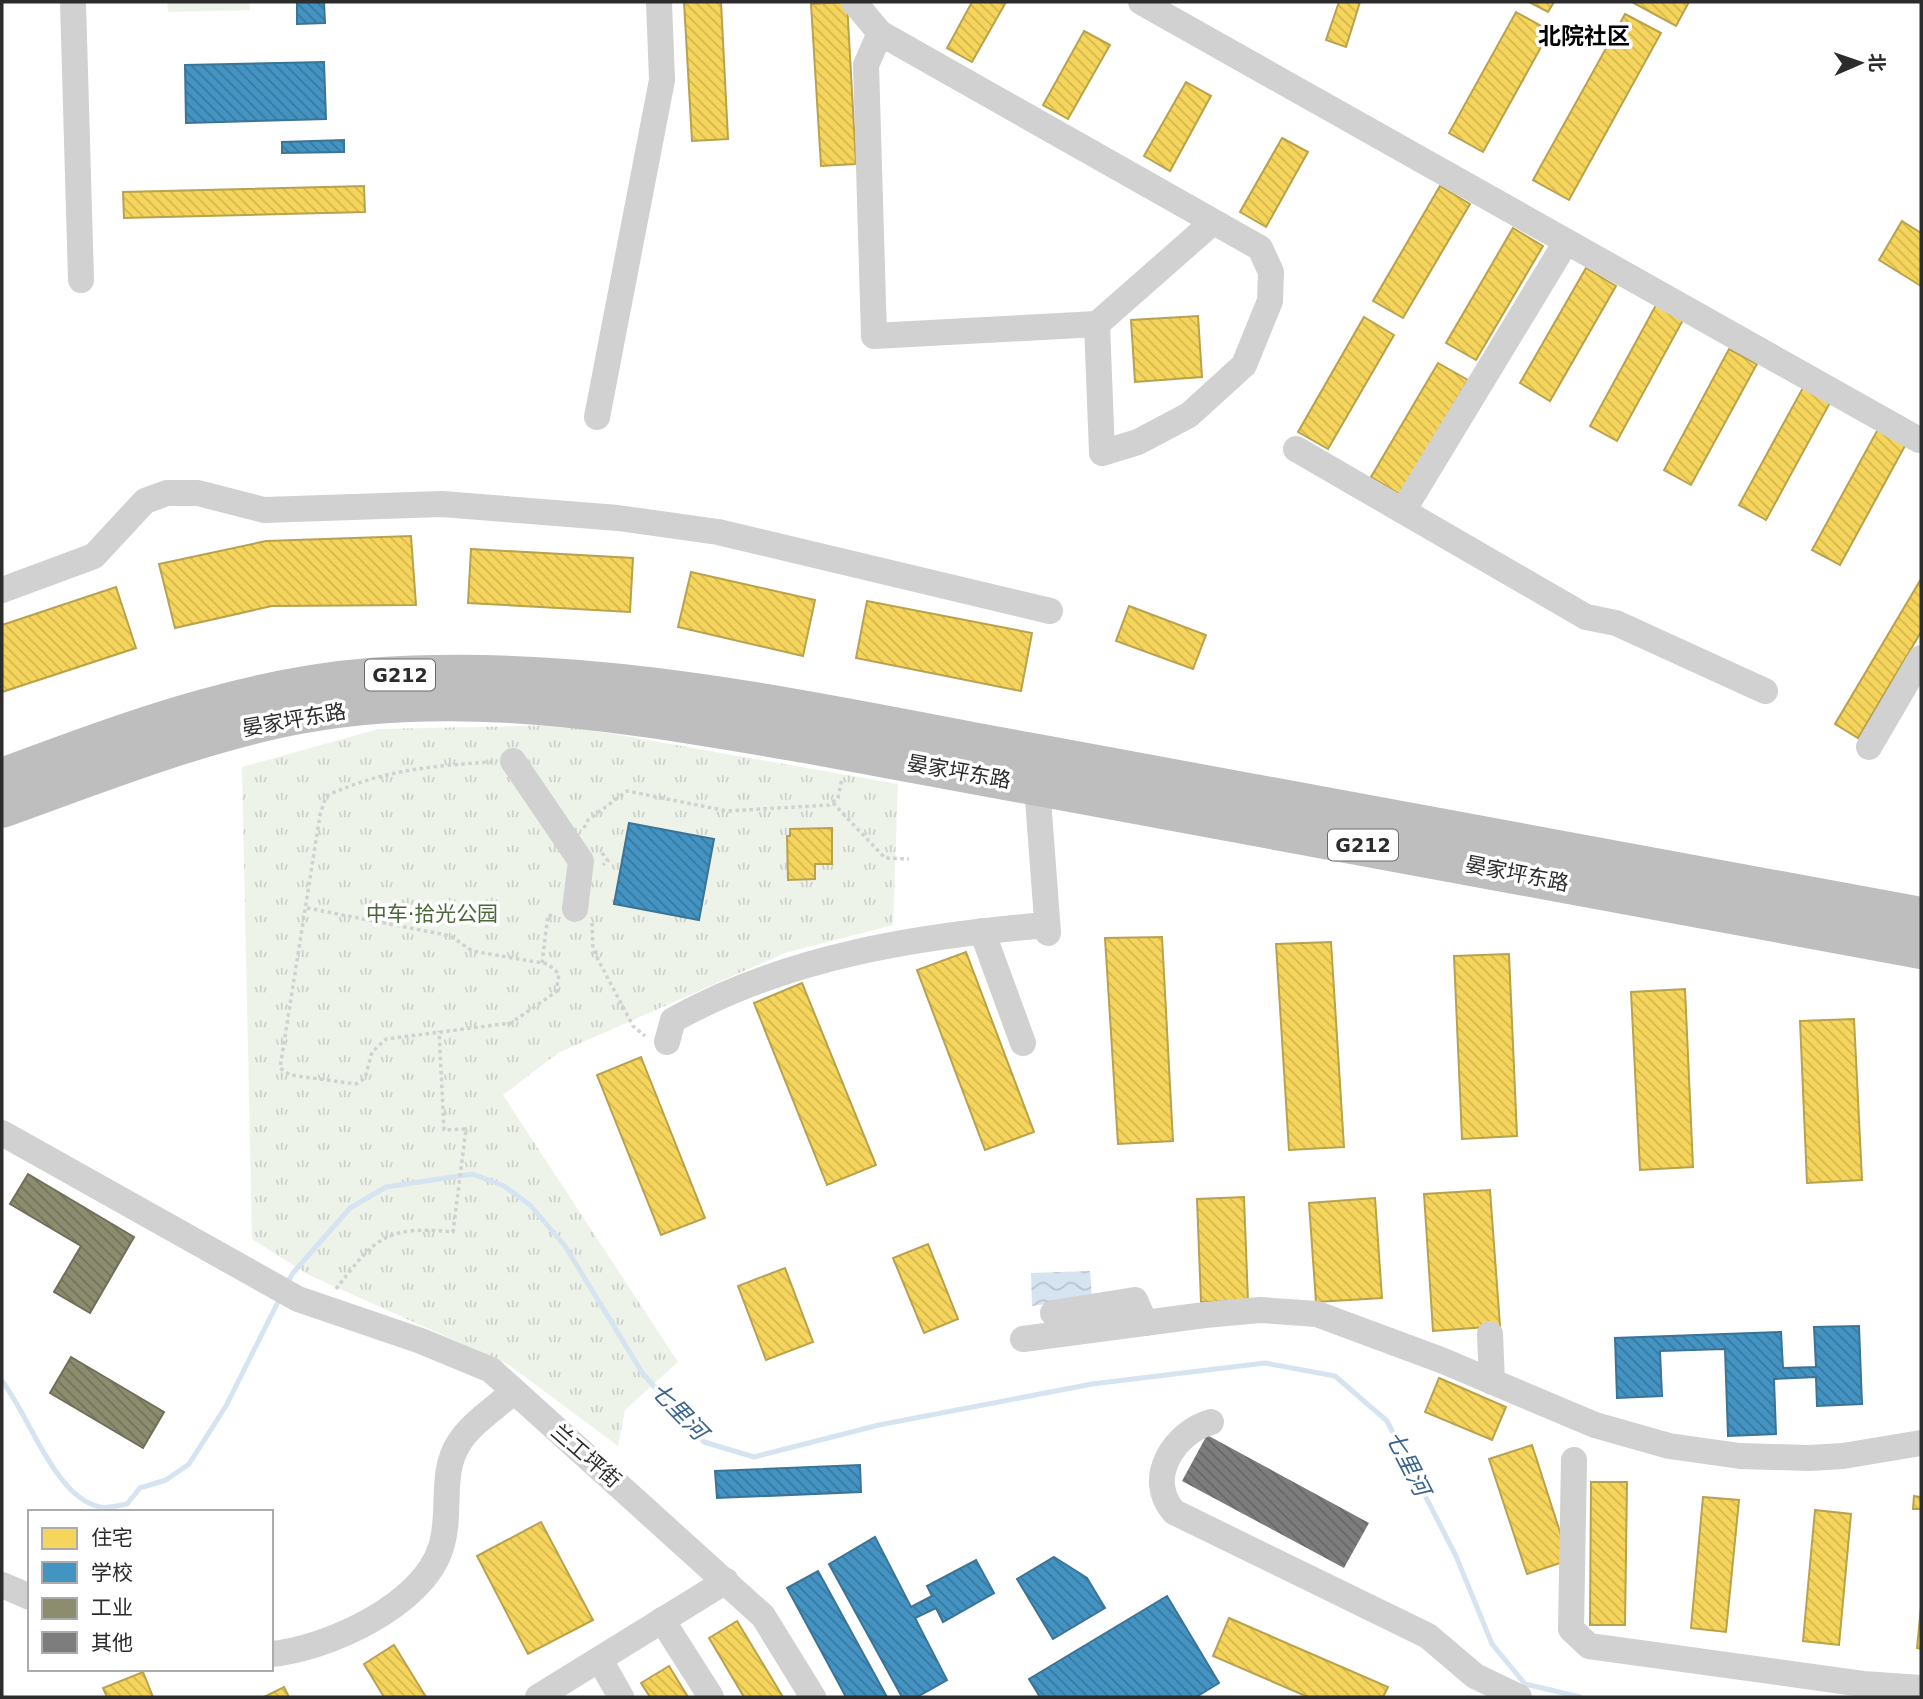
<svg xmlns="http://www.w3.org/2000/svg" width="1923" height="1699" viewBox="0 0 1923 1699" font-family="'DejaVu Sans','Noto Sans SC',sans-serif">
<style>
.green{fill:#eef3ea}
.park{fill:url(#park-tufts)}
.water{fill:url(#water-waves)}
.homes{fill:url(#homes-back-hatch);stroke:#b9a24e;stroke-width:2}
.schools{fill:url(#schools-back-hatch);stroke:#3c7496;stroke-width:2}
.industry{fill:url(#industry-back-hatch);stroke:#6f6f5a;stroke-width:2}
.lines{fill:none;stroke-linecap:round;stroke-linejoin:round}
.stream{stroke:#d6e3f0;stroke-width:5}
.building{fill:url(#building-back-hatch)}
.path{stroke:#d1d1d1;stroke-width:3.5;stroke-dasharray:3.5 3.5;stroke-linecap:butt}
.minor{stroke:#d1d1d1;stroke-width:26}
.highway{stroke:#bebebe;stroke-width:38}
.labels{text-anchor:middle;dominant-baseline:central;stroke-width:7;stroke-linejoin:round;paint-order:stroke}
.shield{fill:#fff;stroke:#6b6b6b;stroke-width:2}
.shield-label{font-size:19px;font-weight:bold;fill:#2c2c2c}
.street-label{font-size:21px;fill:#2c2c2c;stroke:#fff}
.park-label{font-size:21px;fill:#4a673a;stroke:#fff}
.neighbourhood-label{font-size:23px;font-weight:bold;fill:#000;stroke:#fff}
.water-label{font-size:23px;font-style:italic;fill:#3b648d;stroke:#fff}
</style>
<defs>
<pattern id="park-tufts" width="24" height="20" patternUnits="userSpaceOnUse" patternTransform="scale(1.75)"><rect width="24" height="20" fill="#eef3ea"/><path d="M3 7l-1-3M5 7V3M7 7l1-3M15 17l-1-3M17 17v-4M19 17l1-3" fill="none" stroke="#ccd0c9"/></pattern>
<pattern id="water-waves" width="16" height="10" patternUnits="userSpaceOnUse" patternTransform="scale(1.75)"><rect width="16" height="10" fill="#d6e3f0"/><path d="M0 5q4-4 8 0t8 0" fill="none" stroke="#b8c3ce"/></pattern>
<pattern id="homes-back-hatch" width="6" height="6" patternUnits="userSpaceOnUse" patternTransform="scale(1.75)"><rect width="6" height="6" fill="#f6d55c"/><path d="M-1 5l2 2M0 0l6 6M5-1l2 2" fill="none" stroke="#d3b750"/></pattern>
<pattern id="schools-back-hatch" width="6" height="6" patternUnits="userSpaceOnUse" patternTransform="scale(1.75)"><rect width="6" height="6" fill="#4393c3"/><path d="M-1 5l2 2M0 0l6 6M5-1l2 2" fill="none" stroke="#38789f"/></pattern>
<pattern id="industry-back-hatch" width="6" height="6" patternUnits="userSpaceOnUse" patternTransform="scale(1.75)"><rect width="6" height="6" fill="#8c8c6e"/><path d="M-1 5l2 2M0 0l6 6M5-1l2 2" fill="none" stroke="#73735b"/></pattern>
<pattern id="building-back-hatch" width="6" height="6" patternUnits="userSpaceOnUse" patternTransform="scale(1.75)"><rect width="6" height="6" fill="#7d7d7d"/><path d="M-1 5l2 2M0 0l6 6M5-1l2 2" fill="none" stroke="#676767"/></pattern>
</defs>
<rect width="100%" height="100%" fill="#fff"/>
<polygon class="green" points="167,2 249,2 250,10 168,12"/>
<polygon class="park" points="563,725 898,784 893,925 785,953 558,1053 503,1095 678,1362 625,1410 618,1446 509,1365 309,1275 252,1239 242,767 378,729"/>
<polygon class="water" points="1090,1271 1092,1298 1032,1306 1031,1273"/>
<g class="homes">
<polygon points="684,2 721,2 728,139 692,141"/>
<polygon points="847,2 856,164 821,166 811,4"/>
<polygon points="972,2 1006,2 972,62 947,48"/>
<polygon points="1339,2 1360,2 1346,47 1326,40"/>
<polygon points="1529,2 1554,2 1548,12"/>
<polygon points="1632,2 1689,2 1676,26"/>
<polygon points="1516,12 1550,31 1483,152 1449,133"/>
<polygon points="1625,14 1661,33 1569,200 1533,180"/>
<polygon points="1084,31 1110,45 1068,119 1043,105"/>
<polygon points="1186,82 1211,96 1170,171 1144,156"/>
<polygon points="1282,138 1308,152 1266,227 1240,212"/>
<polygon points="364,186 365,212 124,218 123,192"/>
<polygon points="1440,186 1470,204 1403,318 1373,301"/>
<polygon points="1902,221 1921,233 1921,286 1879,260"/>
<polygon points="1513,228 1543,246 1476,360 1446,343"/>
<polygon points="1586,268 1616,286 1550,401 1520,383"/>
<polygon points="1656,305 1683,320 1617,441 1590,426"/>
<polygon points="1198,316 1202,377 1135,382 1131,320"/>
<polygon points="1364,317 1394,335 1328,449 1298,432"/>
<polygon points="1729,349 1757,364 1691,485 1664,470"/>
<polygon points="1438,363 1468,380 1401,495 1371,477"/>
<polygon points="1805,384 1832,399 1766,520 1739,505"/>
<polygon points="1878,429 1906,444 1840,565 1812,550"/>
<polygon points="411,536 416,605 272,606 175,628 159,564 266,541"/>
<polygon points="471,549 633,558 630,612 468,603"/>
<polygon points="691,572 815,600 803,656 678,627"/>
<polygon points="1921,579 1921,632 1858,738 1835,724"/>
<polygon points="116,587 136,648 2,692 2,625"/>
<polygon points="867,601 1032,633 1021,691 856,658"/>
<polygon points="1129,606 1206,635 1193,669 1116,641"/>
<polygon points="832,828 832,864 815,864 815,879 788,880 787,836 790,836 790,829"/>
<polygon points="1162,937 1173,1141 1118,1144 1105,938"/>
<polygon points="1331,942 1344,1147 1289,1150 1276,944"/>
<polygon points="966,952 1034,1132 985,1150 917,970"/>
<polygon points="1509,954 1517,1136 1462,1139 1454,956"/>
<polygon points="802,983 876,1165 827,1185 754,1003"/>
<polygon points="1685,989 1693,1167 1640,1170 1631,992"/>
<polygon points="1854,1019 1862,1180 1807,1183 1800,1021"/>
<polygon points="641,1057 705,1218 661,1235 597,1075"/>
<polygon points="1490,1190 1500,1326 1433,1331 1424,1194"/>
<polygon points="1244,1197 1248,1301 1201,1302 1197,1199"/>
<polygon points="1375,1198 1382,1298 1316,1302 1309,1203"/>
<polygon points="928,1244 958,1319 924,1333 893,1258"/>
<polygon points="785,1268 813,1342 766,1360 738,1286"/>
<polygon points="1439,1378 1506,1407 1492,1440 1425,1412"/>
<polygon points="1532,1445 1569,1560 1527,1574 1489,1459"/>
<polygon points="1591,1482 1627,1482 1625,1625 1590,1625"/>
<polygon points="1914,1496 1921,1497 1921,1509 1913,1509"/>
<polygon points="1703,1497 1739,1500 1726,1632 1691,1628"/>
<polygon points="1815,1510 1851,1514 1839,1645 1803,1641"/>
<polygon points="541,1522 593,1620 528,1654 477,1556"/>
<polygon points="1921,1607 1921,1649 1917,1648"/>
<polygon points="1229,1618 1388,1687 1383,1697 1308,1697 1213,1656"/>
<polygon points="737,1621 783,1697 744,1697 709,1638"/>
<polygon points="394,1645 426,1697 384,1697 364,1664"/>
<polygon points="669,1666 688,1697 650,1697 641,1683"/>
<polygon points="143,1672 153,1697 107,1697 103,1688"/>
<polygon points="284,1687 289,1697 264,1697"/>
</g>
<g class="schools">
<polygon points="297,2 324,2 325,23 297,24"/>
<polygon points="324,62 326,119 186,123 185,65"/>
<polygon points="344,140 344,152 282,153 282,142"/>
<polygon points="629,823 714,839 699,920 614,904"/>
<polygon points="1859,1326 1862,1404 1817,1406 1816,1377 1774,1379 1776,1434 1728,1436 1725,1349 1660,1351 1662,1396 1617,1398 1615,1338 1781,1332 1783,1368 1816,1367 1814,1327"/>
<polygon points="860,1465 861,1492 717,1498 715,1471"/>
<polygon points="875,1537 911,1607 932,1596 927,1586 976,1560 994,1593 943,1622 936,1608 915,1618 947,1680 917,1697 902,1697 829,1564"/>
<polygon points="1054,1557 1087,1578 1105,1608 1053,1639 1017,1579"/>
<polygon points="818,1571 887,1697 846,1697 787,1588"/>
<polygon points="1167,1596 1219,1683 1196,1697 1040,1697 1029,1679"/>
</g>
<g class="industry">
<polygon points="28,1174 134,1237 90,1313 54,1292 81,1246 10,1204"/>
<polygon points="71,1357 164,1412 143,1448 50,1393"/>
</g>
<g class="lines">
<g class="stream">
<polyline points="287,1283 293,1273 350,1208 386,1187 473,1174 504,1186 530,1205 565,1246 643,1374 704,1442 754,1457 879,1425 1092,1384 1265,1363 1335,1376 1387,1421 1456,1556 1492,1644 1525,1684 1580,1697"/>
<path d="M2 1381C29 1415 55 1498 100 1507 108 1509 120 1505 127 1504L140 1488 166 1480 189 1464 226 1406 280 1298"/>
</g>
</g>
<polygon class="building" points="1207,1435 1369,1523 1344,1568 1182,1481"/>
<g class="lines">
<g class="path">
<polyline points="833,803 885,858 909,859"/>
<polyline points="584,828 588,820 627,791 727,811 829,805 838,798 842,778"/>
<polyline points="602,853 608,861 603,865"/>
<path d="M307 908 451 936 472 951 548 964 559 974 556 992 511 1023 386 1039 372 1052 365 1078 356 1084 290 1075 280 1068 320 815 326 796C382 770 431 766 491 762"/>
<polyline points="592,923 593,950 633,1026 645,1036"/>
<polyline points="542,963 548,915 554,916"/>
<path d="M336 1289C375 1238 386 1225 453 1232L466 1129 444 1130 439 1031"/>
</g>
<g class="minor">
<polyline points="73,2 81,280"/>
<polyline points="854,2 880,33 1260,248 1271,272 1270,301 1244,365 1189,415 1138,442 1102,453 1097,324"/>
<polyline points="1141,2 1919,440"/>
<polyline points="880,33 866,65 874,336 1097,324 1213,222"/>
<polyline points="597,417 662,80 659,2"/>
<polyline points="1296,449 1586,617 1616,623 1765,691"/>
<polyline points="1403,511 1566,242"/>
<polyline points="2,590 94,556 145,501 167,493 198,493 264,510 442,504 618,518 718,532 1050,611"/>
<polyline points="1869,747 1921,658"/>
<polyline points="513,761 581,861 575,909"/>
<polyline points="1037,786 1048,933"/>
<polyline points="982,931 1023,1043"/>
<path d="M667 1042 673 1020C788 956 918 936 1047 925"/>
<polyline points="2,1133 298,1299 421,1341 491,1370 763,1616 813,1697"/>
<polyline points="1053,1313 1135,1300 1145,1323"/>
<polyline points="1490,1334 1492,1382"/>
<polyline points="1023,1339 1205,1315 1260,1310 1317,1314 1441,1360 1595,1425 1669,1446 1740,1456 1809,1458 1843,1456 1921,1443"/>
<path d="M1211 1422C1175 1432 1144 1478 1174 1512L1428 1636 1475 1676 1519 1697"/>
<polyline points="1574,1460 1571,1629 1589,1646 1863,1684 1921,1688"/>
<polyline points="2,1585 30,1597"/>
<polyline points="662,1620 711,1697"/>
<path d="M271 1654C327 1649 424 1605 441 1547 452 1514 439 1473 459 1443 471 1423 497 1407 514 1391"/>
<polyline points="600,1660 621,1697"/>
<polyline points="538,1697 726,1581"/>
</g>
<g class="highway">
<path d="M2 777C121 733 242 687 370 677 593 660 814 712 1032 752 1329 806 1625 862 1921 916"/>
<path d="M2 809C93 776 184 740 279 719 454 681 632 715 805 744L1921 950"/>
</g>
</g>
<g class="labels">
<g class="shield">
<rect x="365" y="659.5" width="70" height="31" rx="5"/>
<rect x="1328" y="829.5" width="70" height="31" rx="5"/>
</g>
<g class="shield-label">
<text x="400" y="675">G212</text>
<text x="1363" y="845">G212</text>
</g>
<g class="street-label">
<text transform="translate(294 720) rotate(-10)">晏家坪东路</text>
<text transform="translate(959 772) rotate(10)">晏家坪东路</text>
<text transform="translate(1517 874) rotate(11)">晏家坪东路</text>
<text transform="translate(586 1456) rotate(41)">兰工坪街</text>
</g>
<g class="park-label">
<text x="432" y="914">中车·拾光公园</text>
</g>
<g class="neighbourhood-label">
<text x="1584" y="36">北院社区</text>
</g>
<g class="water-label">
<text transform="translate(679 1411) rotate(46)">七里河</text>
<text transform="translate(1408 1463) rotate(63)">七里河</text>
</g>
</g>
<rect width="1923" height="1699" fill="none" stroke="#2c2c2c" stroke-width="7"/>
<rect x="28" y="1510" width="245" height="161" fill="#ffffff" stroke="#ababab" stroke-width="2"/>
<rect x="42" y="1528" width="35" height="21" fill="#f6d55c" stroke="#ababab" stroke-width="2"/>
<text x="91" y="1545" font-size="21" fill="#2c2c2c">住宅</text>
<rect x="42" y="1562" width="35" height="21" fill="#4393c3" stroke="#ababab" stroke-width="2"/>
<text x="91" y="1580" font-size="21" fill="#2c2c2c">学校</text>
<rect x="42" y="1598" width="35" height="21" fill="#8c8c6e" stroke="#ababab" stroke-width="2"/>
<text x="91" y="1615" font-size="21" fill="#2c2c2c">工业</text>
<rect x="42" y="1632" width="35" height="21" fill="#7d7d7d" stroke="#ababab" stroke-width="2"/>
<text x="91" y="1650" font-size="21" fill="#2c2c2c">其他</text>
<g transform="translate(1860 63) rotate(88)" stroke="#ffffff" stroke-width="5" paint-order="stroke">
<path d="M0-5L12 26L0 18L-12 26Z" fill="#2c2c2c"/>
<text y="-10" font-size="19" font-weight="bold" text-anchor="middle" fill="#2c2c2c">北</text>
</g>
</svg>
